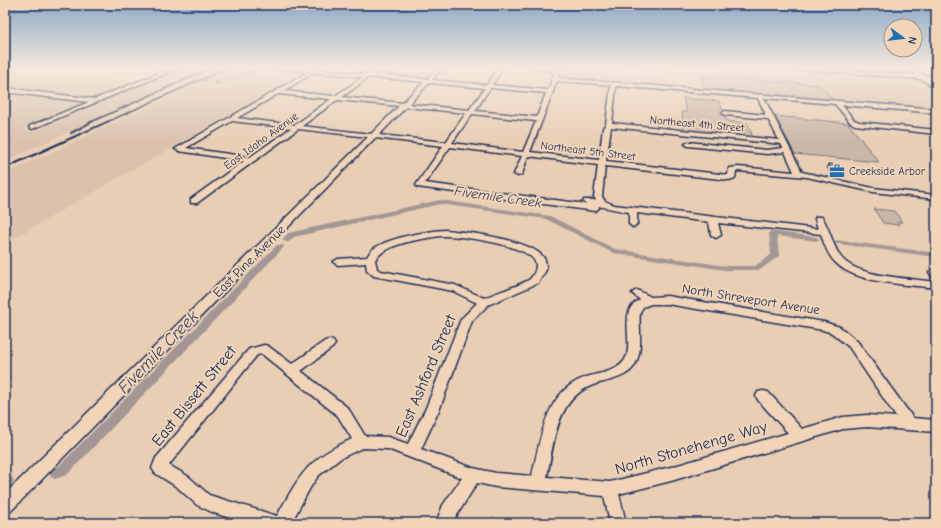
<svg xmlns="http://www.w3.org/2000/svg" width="941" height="528" viewBox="0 0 941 528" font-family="'Comic Neue',sans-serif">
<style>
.built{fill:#dac2ae}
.green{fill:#cbb7a8;stroke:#737383}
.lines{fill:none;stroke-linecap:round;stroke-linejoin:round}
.stream{stroke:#6d6d80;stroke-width:1.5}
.canal{fill:#a39796;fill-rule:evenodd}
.minor-casing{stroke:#1b2f5e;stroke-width:3}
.major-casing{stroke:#1b2f5e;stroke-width:3}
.minor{fill:#f2d5b8;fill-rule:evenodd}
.major{fill:#f2d5b8;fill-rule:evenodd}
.rail-far1{stroke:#1b2f5e;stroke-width:1.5}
.rail{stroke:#1b2f5e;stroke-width:2}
.wall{fill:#9d9089;stroke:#1b2f5e}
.building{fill:#b6a79f;stroke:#1b2f5e}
.labels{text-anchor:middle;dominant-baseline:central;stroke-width:4;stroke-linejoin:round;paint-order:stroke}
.far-street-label{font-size:11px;fill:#1b2f5e;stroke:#f2d5b8}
.far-poi-label{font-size:11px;fill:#1b2f5e;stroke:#f2d5b8;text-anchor:start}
.street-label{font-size:13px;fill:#1b2f5e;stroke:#f2d5b8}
.water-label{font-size:14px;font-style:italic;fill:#364469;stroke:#f2d5b8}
.near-street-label{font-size:16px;fill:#1b2f5e;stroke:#f2d5b8}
.near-water-label{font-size:17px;font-style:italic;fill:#364469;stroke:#f2d5b8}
</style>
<rect width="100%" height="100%" fill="#e9ceb4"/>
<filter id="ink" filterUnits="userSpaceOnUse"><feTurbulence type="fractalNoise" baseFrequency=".025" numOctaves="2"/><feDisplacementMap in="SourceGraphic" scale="8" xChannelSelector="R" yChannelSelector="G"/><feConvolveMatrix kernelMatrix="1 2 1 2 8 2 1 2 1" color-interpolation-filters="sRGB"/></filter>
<g filter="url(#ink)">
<g class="built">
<polygon points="184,68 210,68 5,161 5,69 138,82 21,130 33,132"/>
<polygon points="233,68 259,68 304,72 5,243 5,174"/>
<polygon points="554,68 906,68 933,86 936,87 936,109 834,101 820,85 665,73 667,87 564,79 561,77 564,69"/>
</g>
<g class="green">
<polygon points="701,76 820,85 834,101 705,90"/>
<polygon points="683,98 719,101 727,121 747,123 753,137 684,131 682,112 687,112"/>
<polygon points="775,116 848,123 879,162 795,154"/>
<polygon points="874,209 894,211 902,222 897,222 899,225 883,223"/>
</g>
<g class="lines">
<polyline class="stream" points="217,82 215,83 220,83"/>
<g class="canal">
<polygon points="255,68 261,68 233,81 230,80"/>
<path d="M265 68H281L304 71C297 74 272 71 265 68Z"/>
<polygon points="187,79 195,79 197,80 195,81 186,80"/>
<polygon points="227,79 229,80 228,81 202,82 200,81 202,80"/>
<polygon points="440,200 550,216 615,249 725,266 755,266 771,255 769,233 770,231 816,237 820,239 816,241 777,236 779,256 760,270 725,270 613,253 546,219 440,204 294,237 289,242 286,242 282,240 288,233"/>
<polygon points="836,240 936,253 936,257 839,244 836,244 835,242"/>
<polygon points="277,245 283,245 284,247 67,475 55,479 51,477 49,473 51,469 59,466"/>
<polygon points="5,475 12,477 14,481 12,485 5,487"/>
</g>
<g class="minor-casing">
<g id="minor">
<polygon points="172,68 179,68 32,129 29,127 30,126 89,102 5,92 5,88 95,99"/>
<path d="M284 68H304L367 74 375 68H380L373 74 427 79 438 68H443L432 80 487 85 498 68H503L492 85 548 90 555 71 532 68H561L558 78 936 109V113L842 105 854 120 859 122 936 130V134L855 125 850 122 835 104 764 98 802 172 873 188 936 195V199L873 192 807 177 738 171 736 172 735 178 729 180 605 166 602 197 605 201 614 205 818 229 815 219 816 217H822C830 229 832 244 840 256 855 278 911 278 936 282V288C907 284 855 284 835 262 828 255 824 244 821 234L718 223 721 235 716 238 711 235 709 222 637 213V224L633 227 629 224V212C615 210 603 206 589 205L598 206 599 208 595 211 417 187 416 185 443 146 375 138 11 511 5 513V494L368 137 298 129 197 203H191V199L244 161 179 151 175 149 308 72ZM315 72 363 77 335 96 283 91ZM369 77 424 82 402 103 342 97ZM557 81 611 85 606 124 603 128 599 160 530 152ZM429 83 485 88 469 110 409 104ZM616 86 758 98 766 115 725 111 722 113 725 115 768 119 779 140 612 123ZM490 88 546 93 537 117 475 111ZM278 94 331 99 295 125 237 118ZM337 100 399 106 371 134 302 126ZM406 107 466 113 446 142 379 135ZM472 114 536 121 523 152 452 143ZM232 121 291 128 250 157 186 148ZM611 127 781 144 783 148 767 150 688 142 685 144 688 146 767 154 785 152 794 172 738 167 729 168 728 175 606 161ZM450 147 522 156 514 174 518 176 522 174 528 156 598 165 594 197 596 200H584L583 202 586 204 425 183Z"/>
<polygon points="787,68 812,68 932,76 935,78 932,80"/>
<path d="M446 230C466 232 537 240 545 260 546 263 546 267 546 270L538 283 488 305 472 321 440 408 421 449 473 468 496 473 532 476C541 438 545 390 587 377 599 373 616 372 624 361 636 344 616 310 640 300L632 293 637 290 651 297 667 296 824 322 840 327 857 341 913 418 936 420V432L867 427 843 429 671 481 619 494 626 523H610L604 496 496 487 477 483 452 523H436L443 505 462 478 388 449 362 448 341 458 318 476 310 488 291 523H246L214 513 197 505 177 487 155 473 152 468 156 458 249 349 264 345 268 346 292 364 325 341 329 340 333 341 335 344 333 347 301 371 348 408 365 436 388 437 408 444 426 408 461 319 477 303 453 291 374 276 367 270 366 263 338 265 333 262 338 259 367 257C370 252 372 249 378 246 395 237 426 231 446 230ZM441 236C458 235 535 245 536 265 536 270 533 276 530 279 522 285 495 293 484 298L455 285 381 271 377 269 375 260C385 243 422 239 441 236ZM651 304H667L823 330 832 333 849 347 896 417 867 415 843 417 802 429 768 392 763 391 758 392 756 396 758 400 788 433 671 467 610 482 547 477C554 443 556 396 596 384 607 381 624 378 632 369 645 353 638 330 640 312L643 307ZM262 354 338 416 352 439C307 459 300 475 277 516L209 495 189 477 169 465 257 355Z"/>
<polygon points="934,269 936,269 936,278 932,277 929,272"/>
</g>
</g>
<g class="major-casing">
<polygon id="major" points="906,68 913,68 936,84 936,89"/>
</g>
<use href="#minor" class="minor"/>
<use href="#major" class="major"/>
<g class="rail-far1">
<polyline points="91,122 211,68"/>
<polyline points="107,122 227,68"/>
</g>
<g class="rail">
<polyline points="71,133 93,121"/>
<polyline points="5,168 109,121"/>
</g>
</g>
<g class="wall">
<polygon points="842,68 869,68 868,70"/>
<polygon points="828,164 841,172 839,175 831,174 827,167"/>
</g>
<polygon class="building" points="828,164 836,165 841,172 833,171"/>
</g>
<linearGradient id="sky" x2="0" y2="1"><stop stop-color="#8ca8c7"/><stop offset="0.48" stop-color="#f5e9dd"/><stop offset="1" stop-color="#f5e9dd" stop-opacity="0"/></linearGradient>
<rect width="941" height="142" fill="url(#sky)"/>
<defs>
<g id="office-bare" transform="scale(1.2)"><path d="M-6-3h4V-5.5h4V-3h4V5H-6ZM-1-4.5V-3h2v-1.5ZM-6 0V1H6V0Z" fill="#1f6fb2" stroke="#f2d5b8" stroke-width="2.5" paint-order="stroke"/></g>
</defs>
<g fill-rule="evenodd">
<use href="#office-bare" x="837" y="171"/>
</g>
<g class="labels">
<g class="far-street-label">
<text transform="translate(697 124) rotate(5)">Northeast 4th Street</text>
<text transform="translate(261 141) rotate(-36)">East Idaho Avenue</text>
<text transform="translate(588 151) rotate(7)">Northeast 5th Street</text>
</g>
<g class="far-poi-label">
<text x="849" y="171">Creekside Arbor</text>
</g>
<g class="street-label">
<text transform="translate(249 261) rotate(-45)">East Pine Avenue</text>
<text transform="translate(751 299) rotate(9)">North Shreveport Avenue</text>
</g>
<g class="water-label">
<text transform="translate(498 197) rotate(8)">Fivemile Creek</text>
</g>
<g class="near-street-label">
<text transform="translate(426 376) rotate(-67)">East Ashford Street</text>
<text transform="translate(194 396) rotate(-51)">East Bissett Street</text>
<text transform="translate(691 448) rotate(-16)">North Stonehenge Way</text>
</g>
<g class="near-water-label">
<text transform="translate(158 352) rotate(-46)">Fivemile Creek</text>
</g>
</g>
<rect width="941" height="528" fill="none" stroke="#f2d5b8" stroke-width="20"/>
<rect x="10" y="10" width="921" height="508" fill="none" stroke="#1b2f5e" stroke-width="1.5" filter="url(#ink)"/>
<g transform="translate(903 38) rotate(105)"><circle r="19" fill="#f2d5b8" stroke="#9c9394"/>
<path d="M0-3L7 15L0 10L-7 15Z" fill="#1f6fb2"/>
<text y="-6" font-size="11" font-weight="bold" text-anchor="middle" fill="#1b2f5e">N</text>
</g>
</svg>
